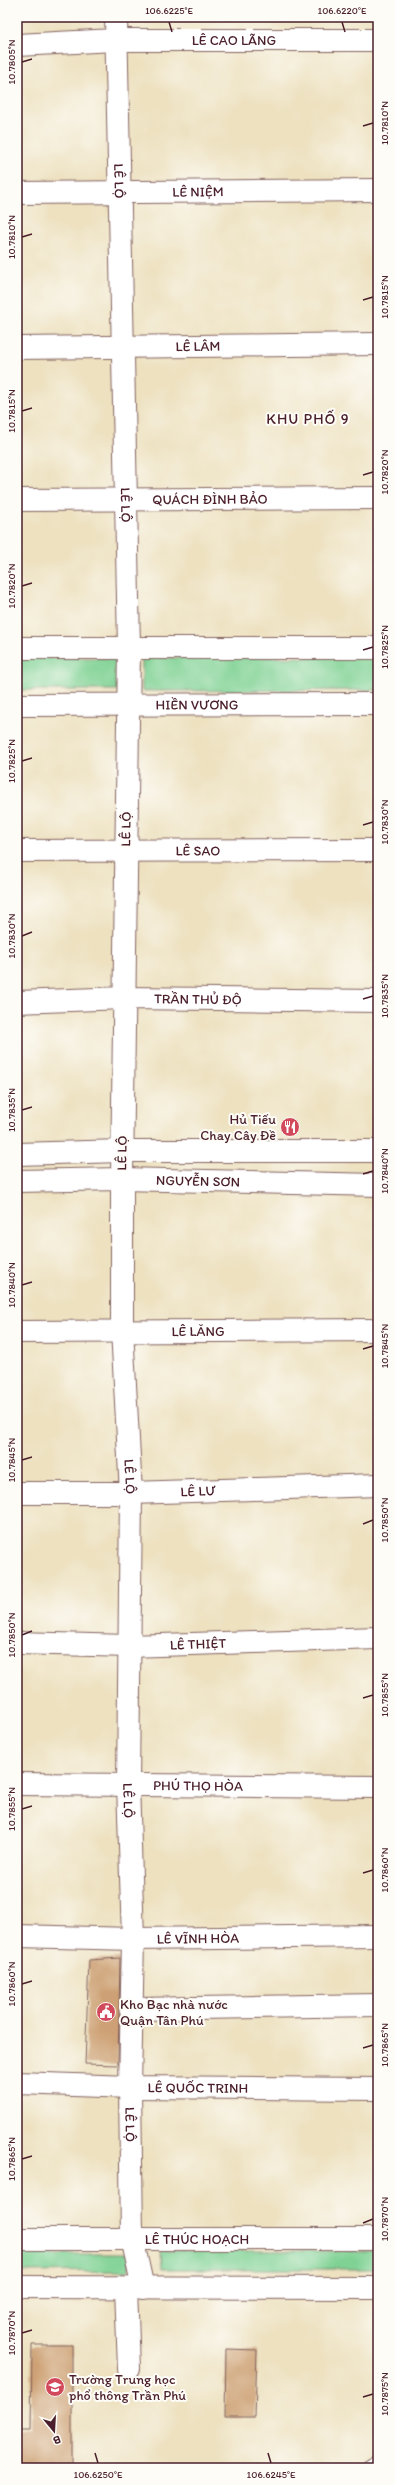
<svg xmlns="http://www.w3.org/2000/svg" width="395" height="2485" viewBox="0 0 395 2485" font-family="Itim,sans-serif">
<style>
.green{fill:#80d294;stroke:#657860}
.building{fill:#cda174}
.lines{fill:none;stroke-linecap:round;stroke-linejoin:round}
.minor-casing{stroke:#83635f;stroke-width:24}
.minor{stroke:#fff;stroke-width:22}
.ticks{fill:none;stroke:#4a1f2b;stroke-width:1.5}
.labels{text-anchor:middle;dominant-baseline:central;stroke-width:4;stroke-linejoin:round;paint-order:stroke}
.street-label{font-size:14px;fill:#4a1f2b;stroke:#fdfcf7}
.poi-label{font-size:14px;fill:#4a1f2b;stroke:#fdfcf7;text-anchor:start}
.neighbourhood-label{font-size:15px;letter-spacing:1px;fill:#4a1f2b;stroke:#fdfcf7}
.neatline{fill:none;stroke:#4a1f2b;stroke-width:1.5}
.ticks-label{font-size:10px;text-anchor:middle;fill:#4a1f2b}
</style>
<rect width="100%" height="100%" fill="#fdfcf7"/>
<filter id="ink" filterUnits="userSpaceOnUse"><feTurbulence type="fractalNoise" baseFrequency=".025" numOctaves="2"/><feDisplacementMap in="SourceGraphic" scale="8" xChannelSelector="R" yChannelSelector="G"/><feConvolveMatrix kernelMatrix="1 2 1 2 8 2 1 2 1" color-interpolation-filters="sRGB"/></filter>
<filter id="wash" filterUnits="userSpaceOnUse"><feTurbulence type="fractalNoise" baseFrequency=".012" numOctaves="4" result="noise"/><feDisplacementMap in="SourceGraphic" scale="16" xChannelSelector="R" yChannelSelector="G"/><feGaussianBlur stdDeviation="0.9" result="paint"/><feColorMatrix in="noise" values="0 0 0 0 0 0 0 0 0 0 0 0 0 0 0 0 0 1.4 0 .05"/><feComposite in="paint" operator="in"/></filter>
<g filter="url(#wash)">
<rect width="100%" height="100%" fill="#ede1c0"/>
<g class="green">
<polygon points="378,657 378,690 142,691 142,658"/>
<rect x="17" y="658" width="101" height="32"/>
<polygon points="161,2251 378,2251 378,2269 162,2269"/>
<polygon points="17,2254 129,2254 129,2271 17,2272"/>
</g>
<g id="blocks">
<g class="building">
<polygon points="120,1958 118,2065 85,2064 89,1960"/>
<polygon points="32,2345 72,2345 72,2468 17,2468 17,2430 31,2430"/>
<polygon points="226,2349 257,2350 255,2417 225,2417"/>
</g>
</g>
</g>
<g filter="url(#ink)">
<use href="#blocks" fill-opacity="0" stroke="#83635f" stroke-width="1"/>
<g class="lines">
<g class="minor-casing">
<g id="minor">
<path id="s1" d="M116 17 129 647 122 1179V1330L131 1493 128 1784 133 1939 130 2087 132 2238 143 2288"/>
<path id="s2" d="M17 45 115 40H378"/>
<path id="s3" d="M17 193 378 190"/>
<path id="s4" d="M17 348 378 344"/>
<path id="s5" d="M17 500 378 498"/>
<polyline points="17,648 378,648"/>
<path id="s6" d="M17 705 378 704"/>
<path id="s7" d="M17 851 378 850"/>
<path id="s8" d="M17 1002 124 998 378 1001"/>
<polyline points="17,1154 122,1151 378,1151"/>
<path id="s9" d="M17 1181 122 1179 378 1185"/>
<path id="s10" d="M17 1332 378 1330"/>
<path id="s11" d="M17 1493H131L378 1485"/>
<path id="s12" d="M17 1643 129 1646 378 1638"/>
<path id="s13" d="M17 1784 378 1787"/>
<path id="s14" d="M17 1936 133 1939 378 1936"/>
<polyline points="132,2009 378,2005"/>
<path id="s15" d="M17 2083 130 2087 378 2089"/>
<path id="s16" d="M17 2239H378"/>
<polyline points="17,2287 378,2288"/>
<polyline points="126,2288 129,2369"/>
<polyline points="374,2468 378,2467"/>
</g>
</g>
<use href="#minor" class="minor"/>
</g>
</g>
<path class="ticks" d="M169 22 172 32M342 22 345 32M22 62 32 59M363 126 373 123M22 237 32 234M363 300 373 297M22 411 32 408M363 475 373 472M22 586 32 583M363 650 373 647M22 761 32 758M363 825 373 822M22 936 32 932M363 999 373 996M22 1110 32 1107M363 1174 373 1171M22 1285 32 1282M363 1349 373 1346M22 1460 32 1457M363 1524 373 1520M22 1635 32 1631M363 1698 373 1695M22 1809 32 1806M363 1873 373 1870M22 1984 32 1981M363 2048 373 2045M22 2159 32 2156M363 2223 373 2219M22 2333 32 2330M363 2397 373 2394M95 2453 98 2463M268 2453 271 2463"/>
<defs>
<g id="restaurant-disc" transform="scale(1)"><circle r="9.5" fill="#d1495b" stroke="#fdfcf7"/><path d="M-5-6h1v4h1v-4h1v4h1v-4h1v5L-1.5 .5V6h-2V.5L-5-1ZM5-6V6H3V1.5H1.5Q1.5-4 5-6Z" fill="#fff"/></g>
<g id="civic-disc" transform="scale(1)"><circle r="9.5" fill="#d1495b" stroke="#fdfcf7"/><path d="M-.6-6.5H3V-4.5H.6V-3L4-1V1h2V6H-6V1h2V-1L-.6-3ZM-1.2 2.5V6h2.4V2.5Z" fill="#fff"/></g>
<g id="school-disc" transform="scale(1)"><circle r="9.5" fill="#d1495b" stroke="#fdfcf7"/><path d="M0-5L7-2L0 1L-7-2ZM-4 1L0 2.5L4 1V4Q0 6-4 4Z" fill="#fff"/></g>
</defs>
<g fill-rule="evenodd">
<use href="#restaurant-disc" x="290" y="1127"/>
<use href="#civic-disc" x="106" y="2012"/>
<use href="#school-disc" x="55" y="2387"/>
</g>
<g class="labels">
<g class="street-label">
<text stroke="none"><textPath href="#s2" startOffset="217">LÊ CAO LÃNG</textPath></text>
<text stroke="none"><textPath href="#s1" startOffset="164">LÊ LỘ</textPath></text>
<text stroke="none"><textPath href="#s3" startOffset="181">LÊ NIỆM</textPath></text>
<text stroke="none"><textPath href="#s4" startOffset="181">LÊ LÂM</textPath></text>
<text stroke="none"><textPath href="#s5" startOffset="193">QUÁCH ĐÌNH BẢO</textPath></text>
<text stroke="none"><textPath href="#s1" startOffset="488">LÊ LỘ</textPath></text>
<text stroke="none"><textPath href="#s6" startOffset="180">HIỀN VƯƠNG</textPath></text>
<text transform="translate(126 829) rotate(-89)">LÊ LỘ</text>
<text stroke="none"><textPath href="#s7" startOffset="181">LÊ SAO</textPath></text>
<text stroke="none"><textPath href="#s8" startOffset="181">TRẦN THỦ ĐỘ</textPath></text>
<text transform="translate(122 1153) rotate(-89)">LÊ LỘ</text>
<text stroke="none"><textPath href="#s9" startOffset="181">NGUYỄN SƠN</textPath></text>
<text stroke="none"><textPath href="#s10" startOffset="181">LÊ LĂNG</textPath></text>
<text stroke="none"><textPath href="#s1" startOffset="1460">LÊ LỘ</textPath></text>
<text stroke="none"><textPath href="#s11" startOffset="181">LÊ LƯ</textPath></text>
<text stroke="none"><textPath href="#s12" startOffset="181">LÊ THIỆT</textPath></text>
<text stroke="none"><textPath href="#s13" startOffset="181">PHÚ THỌ HÒA</textPath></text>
<text stroke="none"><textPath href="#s1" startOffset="1784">LÊ LỘ</textPath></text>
<text stroke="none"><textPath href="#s14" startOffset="181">LÊ VĨNH HÒA</textPath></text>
<text stroke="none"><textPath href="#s15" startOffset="181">LÊ QUỐC TRINH</textPath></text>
<text stroke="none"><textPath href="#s1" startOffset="2108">LÊ LỘ</textPath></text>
<text stroke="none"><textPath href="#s16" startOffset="180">LÊ THÚC HOẠCH</textPath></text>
</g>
<g class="poi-label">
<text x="276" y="1119" text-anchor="end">Hủ Tiếu<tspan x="276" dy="16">Chay Cây Đề</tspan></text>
<text x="120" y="2004">Kho Bạc nhà nước<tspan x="120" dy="16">Quận Tân Phú</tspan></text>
<text x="69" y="2379">Trường Trung học<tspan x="69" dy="16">phổ thông Trần Phú</tspan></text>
</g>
<g class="neighbourhood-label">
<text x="308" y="419">KHU PHỐ 9</text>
</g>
</g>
<rect width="395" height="2485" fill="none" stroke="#fdfcf7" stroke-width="44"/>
<g transform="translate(54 2431) rotate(162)" stroke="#fdfcf7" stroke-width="3" paint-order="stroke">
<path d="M0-3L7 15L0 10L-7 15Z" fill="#4a1f2b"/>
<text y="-6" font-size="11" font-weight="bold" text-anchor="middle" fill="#4a1f2b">B</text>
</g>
<rect x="22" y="22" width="351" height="2441" class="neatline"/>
<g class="ticks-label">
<text x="169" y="14">106.6225°E</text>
<text x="342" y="14">106.6220°E</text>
<text transform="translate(11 62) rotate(-90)" y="4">10.7805°N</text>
<text transform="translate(384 123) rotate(-90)" y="4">10.7810°N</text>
<text transform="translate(11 237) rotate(-90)" y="4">10.7810°N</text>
<text transform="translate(384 297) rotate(-90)" y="4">10.7815°N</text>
<text transform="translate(11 411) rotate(-90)" y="4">10.7815°N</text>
<text transform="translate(384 472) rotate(-90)" y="4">10.7820°N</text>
<text transform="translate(11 586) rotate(-90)" y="4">10.7820°N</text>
<text transform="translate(384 647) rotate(-90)" y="4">10.7825°N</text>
<text transform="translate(11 761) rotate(-90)" y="4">10.7825°N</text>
<text transform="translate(384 822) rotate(-90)" y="4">10.7830°N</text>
<text transform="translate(11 936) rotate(-90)" y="4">10.7830°N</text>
<text transform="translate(384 996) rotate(-90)" y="4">10.7835°N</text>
<text transform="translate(11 1110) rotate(-90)" y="4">10.7835°N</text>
<text transform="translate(384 1171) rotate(-90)" y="4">10.7840°N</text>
<text transform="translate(11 1285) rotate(-90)" y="4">10.7840°N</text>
<text transform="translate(384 1346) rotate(-90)" y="4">10.7845°N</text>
<text transform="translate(11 1460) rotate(-90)" y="4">10.7845°N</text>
<text transform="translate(384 1520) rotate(-90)" y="4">10.7850°N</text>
<text transform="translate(11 1635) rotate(-90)" y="4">10.7850°N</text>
<text transform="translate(384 1695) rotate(-90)" y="4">10.7855°N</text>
<text transform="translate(11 1809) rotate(-90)" y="4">10.7855°N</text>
<text transform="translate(384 1870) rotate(-90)" y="4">10.7860°N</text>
<text transform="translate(11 1984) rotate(-90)" y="4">10.7860°N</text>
<text transform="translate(384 2045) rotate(-90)" y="4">10.7865°N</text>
<text transform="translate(11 2159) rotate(-90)" y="4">10.7865°N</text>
<text transform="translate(384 2219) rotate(-90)" y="4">10.7870°N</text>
<text transform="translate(11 2333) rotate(-90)" y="4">10.7870°N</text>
<text transform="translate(384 2394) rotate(-90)" y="4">10.7875°N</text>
<text x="98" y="2478">106.6250°E</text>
<text x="271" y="2478">106.6245°E</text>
</g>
</svg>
